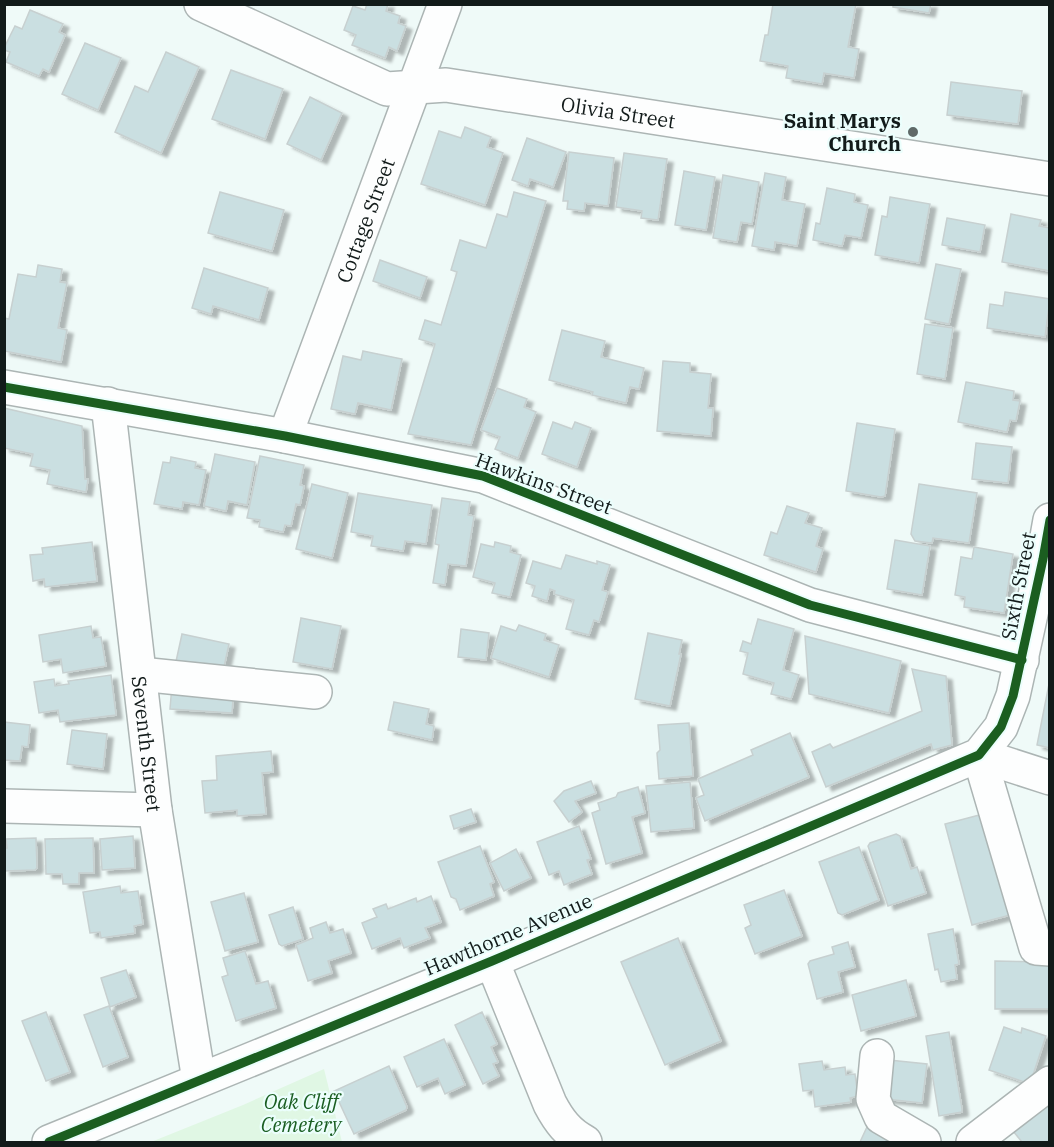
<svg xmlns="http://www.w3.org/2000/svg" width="1054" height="1147" viewBox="0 0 1054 1147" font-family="'IBM Plex Serif',serif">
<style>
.green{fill:#e0f7e4}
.building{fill:#cadfe1;stroke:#c7d0d0;stroke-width:1.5;filter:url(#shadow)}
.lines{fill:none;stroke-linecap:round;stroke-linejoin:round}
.minor-casing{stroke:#acb5b4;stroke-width:36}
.minor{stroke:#fdfefe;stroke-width:33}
.cycleway-casing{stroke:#ebfefc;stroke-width:13}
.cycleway{stroke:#1b5e20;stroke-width:9}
.poi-dot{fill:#5f6968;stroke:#ebfefc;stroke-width:2}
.labels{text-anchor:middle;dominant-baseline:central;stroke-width:4.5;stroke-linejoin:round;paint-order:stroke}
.street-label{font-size:20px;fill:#121b1a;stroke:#ebfefc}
.poi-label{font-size:20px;font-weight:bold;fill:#121b1a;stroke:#ebfefc;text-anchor:end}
.park-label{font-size:20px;font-style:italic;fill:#1a5e22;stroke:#ebfefc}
</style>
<defs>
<filter id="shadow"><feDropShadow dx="6" dy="4" stdDeviation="1.5" flood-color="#0004"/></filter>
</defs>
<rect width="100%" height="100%" fill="#effaf8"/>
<polygon class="green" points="324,1069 342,1142 151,1142 243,1105"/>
<g class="building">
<polygon points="367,4 388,4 386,11 400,16 398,23 406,26 397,51 389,47 385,58 352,45 356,35 344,30 353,6 365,10"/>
<polygon points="773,4 856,4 848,47 859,49 854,78 824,73 822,84 786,78 788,66 760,61 765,35 768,35"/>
<polygon points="893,4 931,4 929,13 893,7"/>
<polygon points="30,10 63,24 59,32 65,35 49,72 43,69 39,76 6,62 10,52 4,50 4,48 15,26 22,29"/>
<polygon points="85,43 121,58 98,110 62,94"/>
<polygon points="166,52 199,67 161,153 115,132 135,86 148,92"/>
<polygon points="231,70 283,89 265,139 212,119"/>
<polygon points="951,82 1022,91 1018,124 947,115"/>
<polygon points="310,97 342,113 321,160 287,144"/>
<polygon points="465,127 491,137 487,147 503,153 485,205 421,184 439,131 461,138"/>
<polygon points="527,138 566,152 553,187 530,179 528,186 512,180"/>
<polygon points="569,152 614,158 608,206 585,203 584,211 567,209 568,201 563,201"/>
<polygon points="624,153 667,159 658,220 641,218 642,211 616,207"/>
<polygon points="684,171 715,177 706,230 675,225"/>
<polygon points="765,173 786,177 782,200 805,204 797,246 775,242 774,250 752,246"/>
<polygon points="723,175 759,182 752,224 741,222 737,242 713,238"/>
<polygon points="827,188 855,194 854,202 868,205 861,238 845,235 842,246 813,240 816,223 820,224"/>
<polygon points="220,192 284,210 272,251 208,233"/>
<polygon points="514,192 546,201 471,445 408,434 435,344 419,339 425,320 441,325 457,272 451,270 460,240 486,248 497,214 507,217"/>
<polygon points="890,197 930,204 919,263 875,255 882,216 887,217"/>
<polygon points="1011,214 1041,220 1039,226 1050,228 1050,271 1002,262"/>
<polygon points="947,218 985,225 980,252 942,245"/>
<polygon points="380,260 427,277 420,298 373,281"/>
<polygon points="936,264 961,269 949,324 925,319"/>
<polygon points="38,265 62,269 60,282 67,283 58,328 67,330 61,362 4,351 4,318 9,319 18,274 36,277"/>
<polygon points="204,268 268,288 259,320 213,306 211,314 192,308"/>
<polygon points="1005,292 1050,299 1045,337 987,328 990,304 1003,306"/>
<polygon points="925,324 953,328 945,379 917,374"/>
<polygon points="562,330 605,341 601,357 644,368 639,389 630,387 626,403 592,395 593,392 549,380"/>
<polygon points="363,351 402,359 391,410 358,403 355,414 331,409 343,356 361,360"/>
<polygon points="663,361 690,363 690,372 711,374 708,408 713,408 711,436 657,431"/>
<polygon points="966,382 1014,391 1013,400 1020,401 1016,421 1010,420 1007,432 958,422"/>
<polygon points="497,388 527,399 524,407 536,412 518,458 495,449 500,437 481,430"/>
<polygon points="4,408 82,426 85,479 88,479 86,492 47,484 50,470 30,466 33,454 4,448"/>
<polygon points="553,422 572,429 575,422 591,428 577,467 542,454"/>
<polygon points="857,423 895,429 885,496 881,497 846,491"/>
<polygon points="976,443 1012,447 1008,483 972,479"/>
<polygon points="215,454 255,462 247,505 228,501 226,511 204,506"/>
<polygon points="260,456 304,465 300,485 304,486 300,505 296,504 291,526 285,525 283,532 259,527 260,520 247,518"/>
<polygon points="171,457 196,462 195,468 206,470 199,505 183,502 182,509 154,504 163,462 170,463"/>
<polygon points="312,484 348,493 332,558 296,549"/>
<polygon points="919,484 977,493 969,543 933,538 932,543 915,541 911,534"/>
<polygon points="358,493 432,505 426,544 405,541 403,551 371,546 373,536 351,532"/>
<polygon points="442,498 470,502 468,515 474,516 466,566 448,564 445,585 433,583 439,545 435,544"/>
<polygon points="787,506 809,513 805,523 822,528 816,546 823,549 816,572 764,555 771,532 777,534"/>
<polygon points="895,540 930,546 922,595 887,589"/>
<polygon points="92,542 97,581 45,587 44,579 33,581 30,555 43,554 42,548"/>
<polygon points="495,542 511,546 510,552 521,555 510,597 492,593 495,583 473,577 481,544 494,547"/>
<polygon points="974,547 1013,554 1004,613 964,607 965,597 955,595 961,557 972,559"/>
<polygon points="566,555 597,564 597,561 610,565 602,590 608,592 599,622 594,620 589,635 566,629 574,600 554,594 555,591 550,589 547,601 532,596 535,586 526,583 533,561 561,569"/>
<polygon points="301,618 341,626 332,669 293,662"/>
<polygon points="758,619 794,629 783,670 799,675 791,699 771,694 774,683 743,674 748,653 740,651 743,641 751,644"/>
<polygon points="519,625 546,634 544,640 559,645 549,677 491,658 501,626 516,631"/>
<polygon points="91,626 93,638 101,637 106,666 63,673 61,659 43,662 39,635"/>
<polygon points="461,629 489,633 486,660 458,657"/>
<polygon points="648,633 682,640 679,654 681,654 670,706 635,699"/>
<polygon points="182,634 229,644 222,676 175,666"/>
<polygon points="805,636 901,661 889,713 809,694"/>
<polygon points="912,669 946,676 952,745 933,750 931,744 826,787 812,752 830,744 833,748 922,711"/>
<polygon points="111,675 116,715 60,722 58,710 39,713 34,682 54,679 55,686 69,684 68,681"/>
<polygon points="1050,679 1050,748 1037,745"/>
<polygon points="234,684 232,713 170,709 172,685"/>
<polygon points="394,702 429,709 426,724 434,726 432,740 388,730"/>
<polygon points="4,722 30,725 28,747 22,746 20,761 4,760"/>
<polygon points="689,723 693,776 659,779 657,753 660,750 658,725"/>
<polygon points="72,730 107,734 103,769 67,764"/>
<polygon points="790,733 809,777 705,821 696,798 704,795 698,779 753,755 751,750"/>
<polygon points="271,751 273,772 262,773 266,814 237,816 237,810 205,813 202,781 217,780 216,756"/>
<polygon points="591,781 596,793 575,801 582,812 569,822 554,801 564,791"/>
<polygon points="690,782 694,828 651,832 646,786"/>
<polygon points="638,787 645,813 632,817 642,853 606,864 592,813 600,810 598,803 616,797 618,793"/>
<polygon points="471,809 476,822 454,829 450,816"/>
<polygon points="987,813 1014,914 972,925 945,824"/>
<polygon points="579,826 591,859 587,860 592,874 564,885 559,871 549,875 537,842"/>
<polygon points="896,834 900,836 911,869 917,867 926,893 888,906 868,846 870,843"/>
<polygon points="133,836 135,868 102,870 100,839"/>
<polygon points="36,838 37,868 35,870 4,871 4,848 7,848 6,839"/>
<polygon points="93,838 94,873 79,873 79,884 63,884 62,874 46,874 45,839"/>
<polygon points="480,846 494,882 490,884 494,896 460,910 456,899 451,897 438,862"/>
<polygon points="859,847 879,900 842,915 838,913 819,862"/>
<polygon points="516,849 531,878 504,891 490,863"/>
<polygon points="120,886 121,893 138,891 143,924 134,926 135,933 101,938 100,932 90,933 83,892"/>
<polygon points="784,890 802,936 755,954 745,928 751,925 744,905"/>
<polygon points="244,893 258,942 225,951 211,902"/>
<polygon points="431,896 441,922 425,928 430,938 404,948 400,938 372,949 362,923 377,917 373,909 386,904 388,909 416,898 417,902"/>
<polygon points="293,907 303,939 282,946 279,944 269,915"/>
<polygon points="326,922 330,933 343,929 351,953 328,961 332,973 308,981 296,945 313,938 310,928"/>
<polygon points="953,929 959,964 955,965 957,979 941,982 938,969 935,970 928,934"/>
<polygon points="678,938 721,1041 665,1065 621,962"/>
<polygon points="848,942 855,967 838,972 843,992 817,999 808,964 810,961 834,954 832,947"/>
<polygon points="245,951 256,984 268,981 276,1008 236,1021 222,977 228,975 223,958"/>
<polygon points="995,961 1050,962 1050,1009 995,1009"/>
<polygon points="126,970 136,997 110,1007 101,978"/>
<polygon points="906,980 916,1016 861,1031 852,995"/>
<polygon points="109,1006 128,1057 103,1067 84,1015"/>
<polygon points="46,1012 70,1072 46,1081 22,1021"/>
<polygon points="482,1012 497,1044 491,1047 498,1062 493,1064 499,1076 483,1084 455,1025"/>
<polygon points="1004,1027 1021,1033 1022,1028 1046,1036 1030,1084 989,1070"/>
<polygon points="949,1032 962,1109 962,1112 939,1116 926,1036"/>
<polygon points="444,1039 465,1085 445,1094 438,1078 417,1087 404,1057"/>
<polygon points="889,1060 927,1064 922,1103 885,1099"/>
<polygon points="822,1061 824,1070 845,1067 846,1075 855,1074 858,1096 850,1098 851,1102 815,1107 813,1090 803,1091 799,1064"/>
<polygon points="389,1066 407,1107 406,1110 354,1134 334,1091"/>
<polygon points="1045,1104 1050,1109 1050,1140 1046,1142 1022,1142 1013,1131"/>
<polygon points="867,1127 901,1141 900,1142 860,1142"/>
</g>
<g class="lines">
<g class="minor-casing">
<g id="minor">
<path id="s1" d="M201 4 387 89 446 85 1050 179"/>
<polyline points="4,387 285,436 483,476 810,605 1022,660"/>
<path id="s2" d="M108 404 155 810 199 1080"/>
<path id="s3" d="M285 436 445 4"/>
<polyline points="140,674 315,692"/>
<polyline points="979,755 1036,948 1050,949"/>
<polyline points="979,755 1050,778"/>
<polyline points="4,806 155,810"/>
<path d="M492 961 550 1104C559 1121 568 1133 585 1142"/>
<polyline points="877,1056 873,1099 881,1117 924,1142"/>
<polyline points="49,1142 492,961 979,755 1001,727 1013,696 1043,559 1050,520"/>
<polyline points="973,1142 1050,1083"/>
</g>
</g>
<use href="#minor" class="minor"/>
<g class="cycleway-casing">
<g id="cycleway">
<polyline points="4,387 285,436 483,476 810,605 1022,660"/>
<polyline points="49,1142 492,961 979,755 1001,727 1013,696 1043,559 1050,520"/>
</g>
</g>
<use href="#cycleway" class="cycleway"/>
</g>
<circle class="poi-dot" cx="913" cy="132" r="6"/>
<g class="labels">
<g class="street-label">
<text stroke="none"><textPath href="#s1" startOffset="438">Olivia Street</textPath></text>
<text stroke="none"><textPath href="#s3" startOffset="230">Cottage Street</textPath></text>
<text transform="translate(544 483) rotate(20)">Hawkins Street</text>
<text transform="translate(1018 586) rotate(-79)">Sixth Street</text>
<text stroke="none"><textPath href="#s2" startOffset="342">Seventh Street</textPath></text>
<text transform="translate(508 934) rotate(-23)">Hawthorne Avenue</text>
</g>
<g class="poi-label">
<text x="901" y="120">Saint Marys<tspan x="901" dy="23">Church</tspan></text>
</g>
<g class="park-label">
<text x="301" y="1101">Oak Cliff<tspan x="301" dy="23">Cemetery</tspan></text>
</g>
</g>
<rect width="1054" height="1147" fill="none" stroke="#121b1a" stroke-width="12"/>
</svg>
